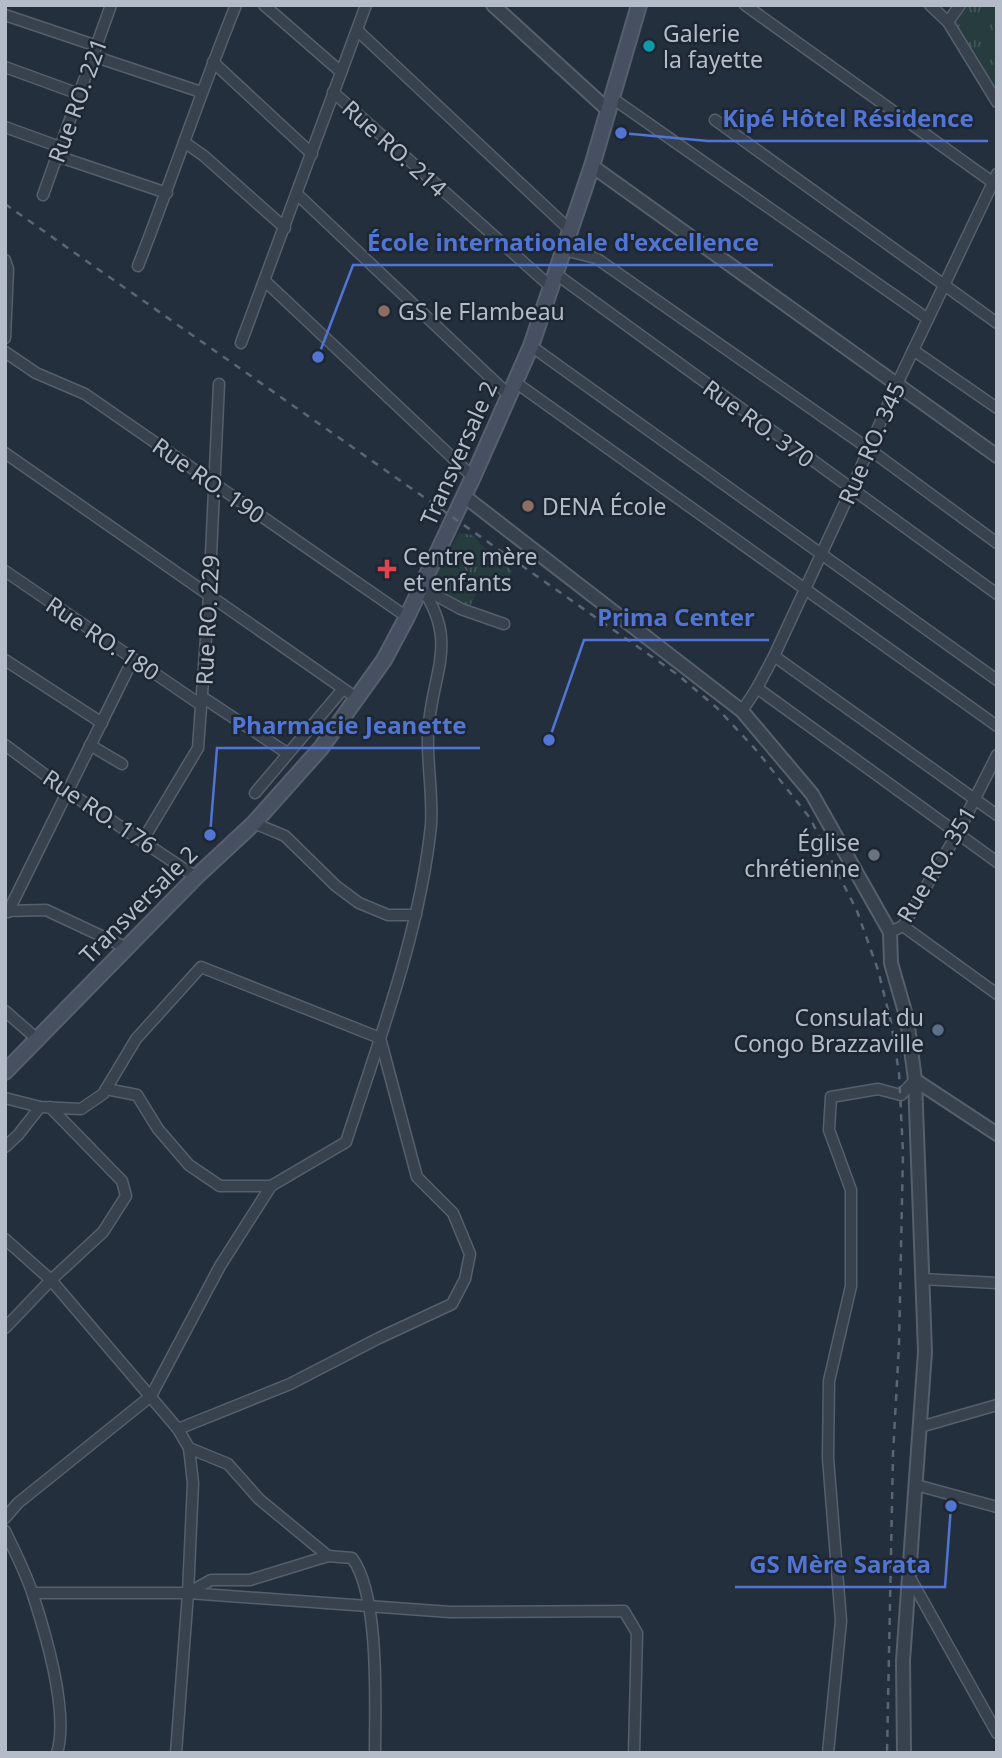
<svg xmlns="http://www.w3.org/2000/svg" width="1002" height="1758" viewBox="0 0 1002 1758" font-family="'Noto Sans',sans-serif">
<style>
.grass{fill:url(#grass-tufts)}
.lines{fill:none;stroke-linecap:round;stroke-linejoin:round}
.minor-casing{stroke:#565f6c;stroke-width:13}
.tertiary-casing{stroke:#565f6c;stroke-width:16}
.secondary-casing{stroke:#565f6c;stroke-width:18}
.minor{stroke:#38414e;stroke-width:10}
.tertiary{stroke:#38414e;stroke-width:12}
.secondary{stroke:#465061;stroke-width:14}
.rail{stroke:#5a6575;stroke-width:2.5;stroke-dasharray:7 7;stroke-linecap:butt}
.culture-dot{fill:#0f9aa8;stroke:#1d2633;stroke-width:2.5}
.education-dot{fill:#8d6e63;stroke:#1d2633;stroke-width:2.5}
.health-dot{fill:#e0444e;stroke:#1d2633;stroke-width:2.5}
.worship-dot{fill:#6b7280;stroke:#1d2633;stroke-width:2.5}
.service-dot{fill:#5c6f8a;stroke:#1d2633;stroke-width:2.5}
.labels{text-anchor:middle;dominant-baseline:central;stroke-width:5;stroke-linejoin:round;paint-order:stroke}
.poi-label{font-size:23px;fill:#b4bcc9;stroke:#1d2633;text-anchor:start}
.street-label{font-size:23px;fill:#b4bcc9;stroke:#1d2633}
.leader{fill:none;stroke:#5274d3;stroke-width:2.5}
.callout-dot{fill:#5274d3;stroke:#1d2633;stroke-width:2.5}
.callout-label{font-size:24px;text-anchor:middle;font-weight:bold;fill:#5274d3;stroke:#1d2633;stroke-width:5;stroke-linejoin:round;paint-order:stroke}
</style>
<defs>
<pattern id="grass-tufts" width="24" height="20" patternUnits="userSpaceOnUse" patternTransform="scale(1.75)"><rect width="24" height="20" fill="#263c3f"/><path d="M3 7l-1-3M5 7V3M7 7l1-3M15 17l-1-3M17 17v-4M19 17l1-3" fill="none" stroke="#435659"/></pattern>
</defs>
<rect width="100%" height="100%" fill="#242f3e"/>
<g class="grass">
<polygon points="968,5 997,5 997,92 955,24"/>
<path d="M459 533 473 535C484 551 499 557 512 571L508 580 501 584 484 580 470 606C455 607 445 594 437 583L439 567Z"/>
</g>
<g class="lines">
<g class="minor-casing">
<g id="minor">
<polyline points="264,5 341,72"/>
<polyline points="745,5 995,184"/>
<polyline points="930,5 948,22 997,102"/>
<polyline points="5,15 97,46"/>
<polyline points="948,22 960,5"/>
<polyline points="358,31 570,230"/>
<polyline points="93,56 201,92"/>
<polyline points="213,62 312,154"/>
<polyline points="5,67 79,94"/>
<polyline points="333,92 551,287"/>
<polyline points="612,98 928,319"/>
<polyline points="715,120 997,323"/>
<polyline points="5,127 60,147"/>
<polyline points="184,142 204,156 285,228"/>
<polyline points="57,156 167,193"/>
<polyline points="297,194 509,395"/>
<polyline points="43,195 111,5"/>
<polyline points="564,250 596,258 869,449 997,543"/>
<polyline points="5,260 8,269 5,338"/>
<path d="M138 266C172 179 201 91 236 5"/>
<polyline points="556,274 997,594"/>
<polyline points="265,281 473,477"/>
<polyline points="241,343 366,5"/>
<polyline points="531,346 997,680"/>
<polyline points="913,350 997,408"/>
<polyline points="5,352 36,373 85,394 407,617"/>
<polyline points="515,382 997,726"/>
<polyline points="5,453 358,699"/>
<polyline points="5,571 201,705"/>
<polyline points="774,656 997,815"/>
<polyline points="5,660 102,723"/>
<polyline points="757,688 997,862"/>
<polyline points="202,697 287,753"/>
<polyline points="742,711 757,688 774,656 851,490 897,384 997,174"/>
<polyline points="5,745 67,791 196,877"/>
<polyline points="90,745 122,764"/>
<polyline points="255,793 343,689"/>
<polyline points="254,823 285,836 336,886 359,903 388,915 416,915"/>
<polyline points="143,840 198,748 209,597 219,384"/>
<polyline points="5,911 46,910 127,948"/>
<polyline points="8,912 133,659"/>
<polyline points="903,926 997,994"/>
<polyline points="890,932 903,926 957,834 997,755"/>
<polyline points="5,1011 36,1038"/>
<polyline points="106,1089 137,1095 158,1129 189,1165 220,1186 271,1186"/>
<polyline points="5,1098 40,1107 81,1109 103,1094 136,1039 201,967 380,1038 417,1177 453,1213 470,1254 465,1279 452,1304 379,1338 290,1384 178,1429"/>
<polyline points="5,1147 18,1135 40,1107"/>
<polyline points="5,1239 51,1280 178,1429 189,1448 193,1483 188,1593 176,1753"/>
<polyline points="922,1279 997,1283"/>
<polyline points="5,1328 51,1280 103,1232 126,1196 122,1181 50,1107"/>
<polyline points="920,1427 997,1405"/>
<polyline points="189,1448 228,1464 259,1499 328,1556"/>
<polyline points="916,1485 997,1507"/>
<path d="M5 1518 18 1503 151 1396 220 1266 271 1186 346 1142C379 1040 420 932 431 825 433 795 427 764 428 735 430 675 461 644 421 587L461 609 504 624"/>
<path d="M5 1531C15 1552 26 1573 33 1595 46 1635 69 1713 57 1753"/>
<polyline points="909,1576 997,1733"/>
<polyline points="33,1593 188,1593 450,1612 624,1611 637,1633 634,1753"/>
<path d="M188 1593 211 1580H250L328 1556 352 1558C380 1595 375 1705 375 1753"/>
<polyline points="828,1753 841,1621 828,1458 829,1381 851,1286 851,1190 829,1130 831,1097 878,1089 901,1095 915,1080"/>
</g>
</g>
<g class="tertiary-casing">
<g id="tertiary">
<polyline points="493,5 609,111"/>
<polyline points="592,166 997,456"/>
<polyline points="464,496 742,711 812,794 890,932 891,963 907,1019 915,1080 925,1352 903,1661 904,1753"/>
<polyline points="915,1080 997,1134"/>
</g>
</g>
<g class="secondary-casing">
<polyline id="secondary" points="5,1072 196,877 254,823 321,748 384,660 407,617 473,477 531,346 592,166 639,5"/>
</g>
<use href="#minor" class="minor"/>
<use href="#tertiary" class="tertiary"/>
<use href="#secondary" class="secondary"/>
<polyline class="rail" points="5,204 678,675 717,708 757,751 810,818 857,911 878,970 891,1022 899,1073 903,1153 899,1345 893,1454 887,1753"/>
</g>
<circle class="culture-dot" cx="649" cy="46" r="7"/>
<g class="education-dot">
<circle cx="384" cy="311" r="7"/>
<circle cx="528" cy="506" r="7"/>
</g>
<path class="health-dot" d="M383.5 558.5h7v7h7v7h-7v7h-7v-7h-7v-7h7z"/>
<circle class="worship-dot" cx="874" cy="855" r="7"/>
<circle class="service-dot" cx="938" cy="1030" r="7"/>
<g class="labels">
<g class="poi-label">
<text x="663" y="33">Galerie<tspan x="663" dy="26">la fayette</tspan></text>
<text x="398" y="311">GS le Flambeau</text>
<text x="542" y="506">DENA École</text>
<text x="403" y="556">Centre mère<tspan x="403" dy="26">et enfants</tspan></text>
<text x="860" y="842" text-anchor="end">Église<tspan x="860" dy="26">chrétienne</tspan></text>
<text x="924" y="1017" text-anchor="end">Consulat du<tspan x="924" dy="26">Congo Brazzaville</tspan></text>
</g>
<g class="street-label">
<text transform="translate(77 100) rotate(-70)">Rue RO. 221</text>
<text transform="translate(395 148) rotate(42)">Rue RO. 214</text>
<text transform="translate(759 423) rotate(36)">Rue RO. 370</text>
<text transform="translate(871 443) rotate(-66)">Rue RO. 345</text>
<text transform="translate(458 453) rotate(-66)">Transversale 2</text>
<text transform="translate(209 480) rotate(35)">Rue RO. 190</text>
<text transform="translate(207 620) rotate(-87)">Rue RO. 229</text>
<text transform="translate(103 638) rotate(34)">Rue RO. 180</text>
<text transform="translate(100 811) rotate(34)">Rue RO. 176</text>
<text transform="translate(936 864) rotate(-59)">Rue RO. 351</text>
<text transform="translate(138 904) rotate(-45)">Transversale 2</text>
</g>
</g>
<path class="leader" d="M621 133L708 141H988M318 357L353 265H773M549 740L584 640H769M210 835L217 748H480M951 1506L945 1587H735"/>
<g class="callout-dot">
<circle cx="621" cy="133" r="7"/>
<circle cx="318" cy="357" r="7"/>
<circle cx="549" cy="740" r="7"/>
<circle cx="210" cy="835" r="7"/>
<circle cx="951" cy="1506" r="7"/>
</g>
<g class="callout-label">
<text x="848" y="127">Kipé Hôtel Résidence</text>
<text x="563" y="251">École internationale d'excellence</text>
<text x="676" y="626">Prima Center</text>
<text x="349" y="734">Pharmacie Jeanette</text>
<text x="840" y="1573">GS Mère Sarata</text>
</g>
<rect width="1002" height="1758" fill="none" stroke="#b4bcc9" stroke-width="14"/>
</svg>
